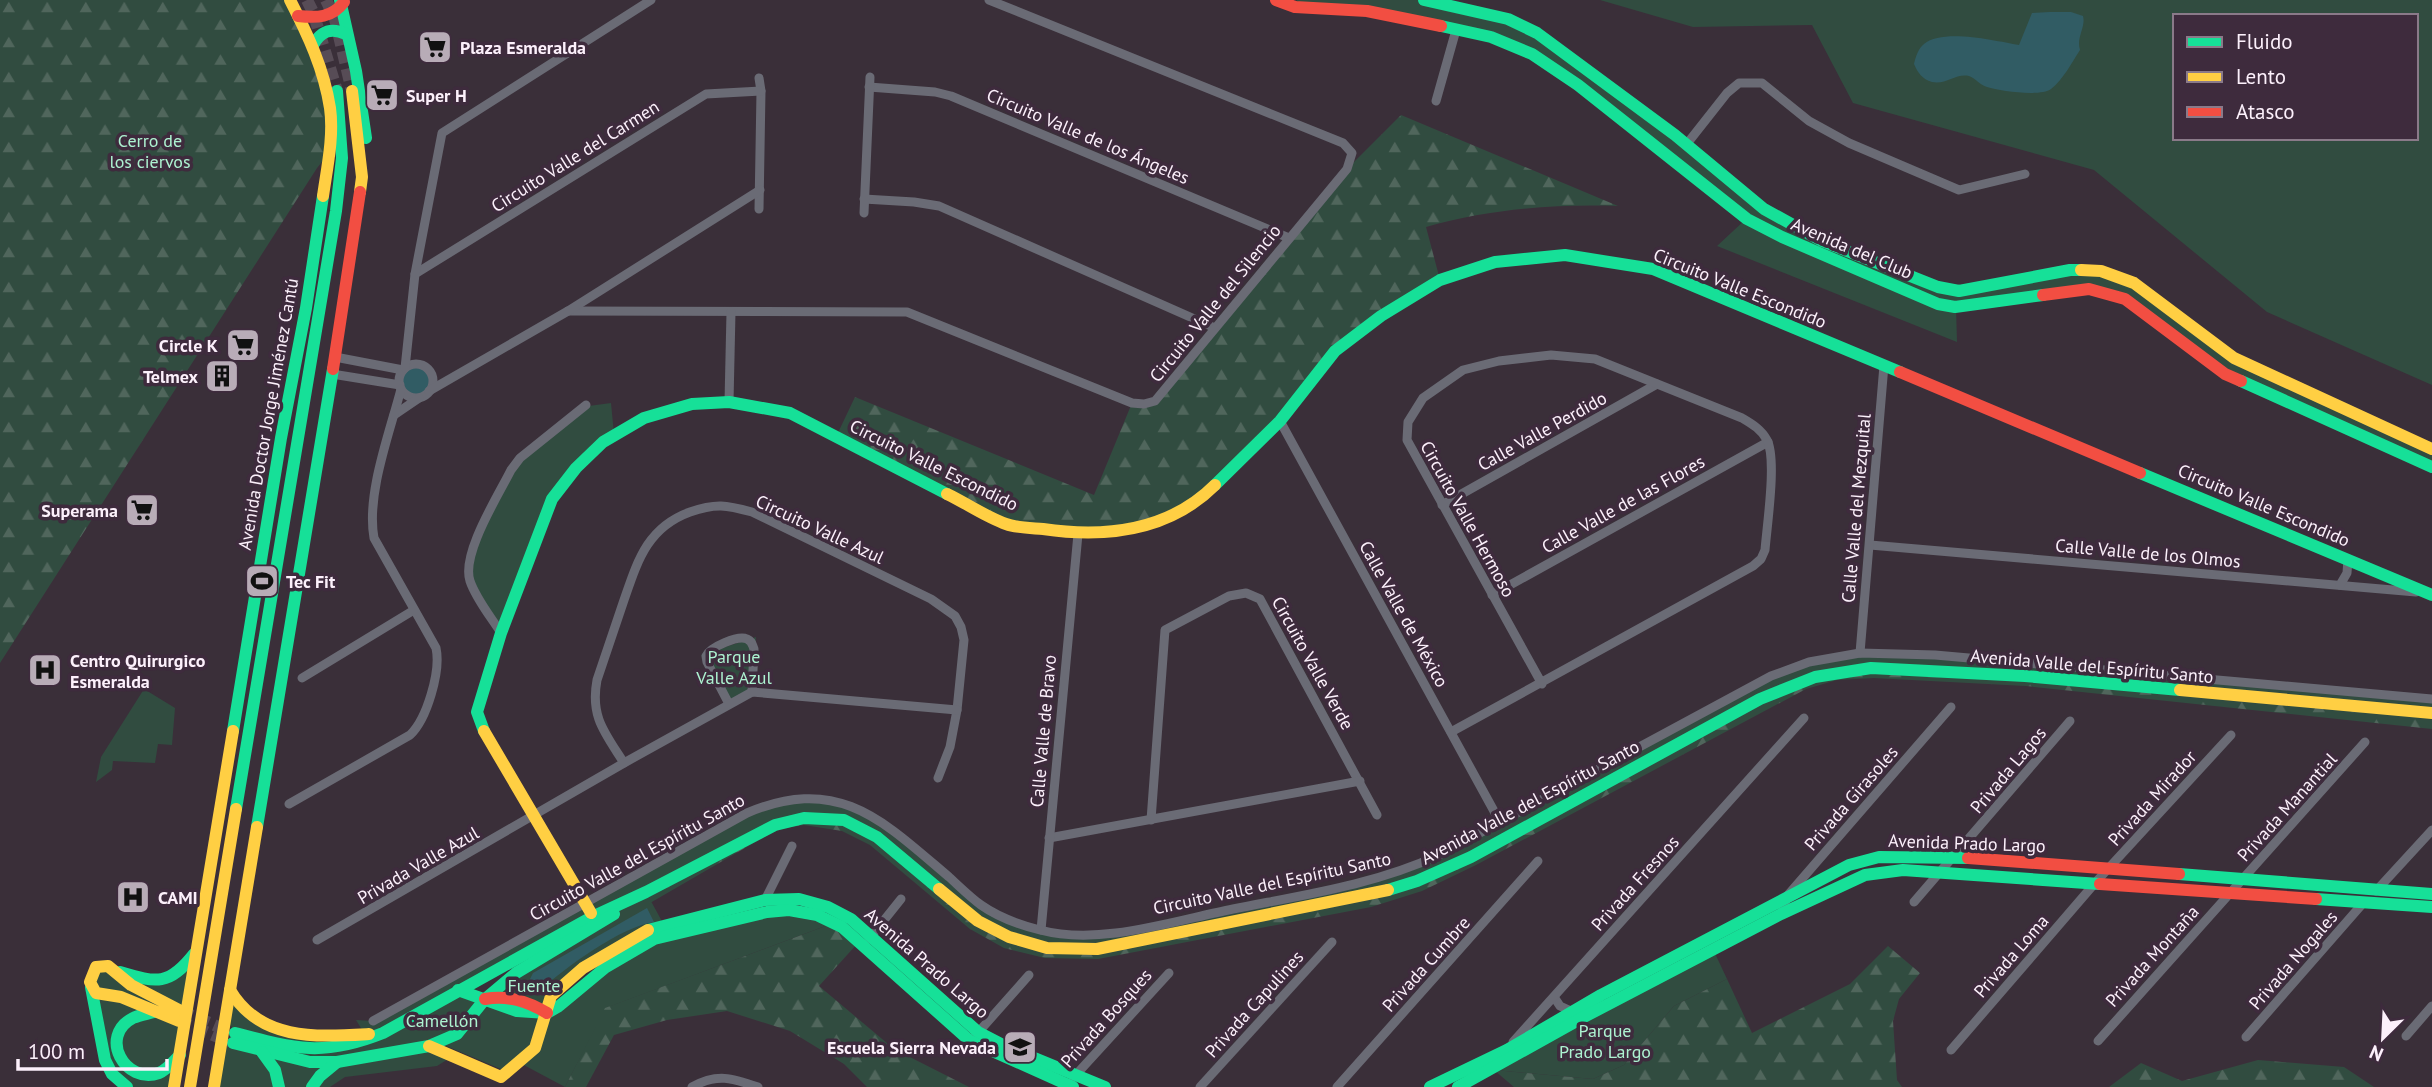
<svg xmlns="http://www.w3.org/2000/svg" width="2432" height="1087" viewBox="0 0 2432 1087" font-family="'PT Sans',sans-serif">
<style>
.green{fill:#314c40;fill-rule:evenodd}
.forest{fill:url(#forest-firs)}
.water{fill:#315c64}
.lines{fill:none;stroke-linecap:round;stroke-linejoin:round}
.secondary-tunnel{stroke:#574c56;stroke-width:12;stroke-dasharray:12 6;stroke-linecap:butt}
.street{stroke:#6a6b75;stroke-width:9}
.fast{stroke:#16e098;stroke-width:12}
.slow{stroke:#ffcf43;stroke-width:12}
.jam{stroke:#f24e42;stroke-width:12}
.labels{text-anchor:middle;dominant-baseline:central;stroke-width:7;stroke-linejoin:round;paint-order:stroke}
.poi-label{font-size:18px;font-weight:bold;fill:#fcf0fb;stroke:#3e2b3d;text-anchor:start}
.street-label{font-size:18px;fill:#fcf0fb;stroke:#3e2b3d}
.park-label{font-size:18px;fill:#adf3d1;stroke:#3e2b3d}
</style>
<defs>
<pattern id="forest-firs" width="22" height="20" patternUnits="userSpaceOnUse" patternTransform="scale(1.75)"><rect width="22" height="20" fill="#314c40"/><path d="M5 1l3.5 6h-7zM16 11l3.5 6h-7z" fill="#50665c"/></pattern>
</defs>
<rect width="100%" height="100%" fill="#3a2f39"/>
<g class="green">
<polygon points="1297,0 1420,0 1508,19 1792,225 1959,291 2070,270 2134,283 2234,358 2432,449 2432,467 2225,374 2125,299 2089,289 1956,307 1957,342 1717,246 1746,219 1532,54 1456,30 1295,6"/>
<path d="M1600 0H2432V385L2267 312 2094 170 1853 103 1812 25 1693 27ZM2175 16H2416V138H2175Z"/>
<polygon points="611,403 614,434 552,499 501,633 470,583 470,551 511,470 581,407"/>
<polygon points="756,637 752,692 730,702 701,655"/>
<path d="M1860 653 2432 699V713L1837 669 1417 881 1097 949 1009 937 877 837 804 818 646 892 664 925 652 928 551 996 547 1012 639 946 767 912 831 924 606 1008 565 1087 520 1063 508 1072 439 1043 453 1056 437 1066 345 1077 330 1087H214L220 1051 233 1043 235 1033 226 1017 230 990 262 1023 312 1035 364 1033 356 1020 373 1021 747 813 804 799 869 813 982 906 1041 930 1117 933 1408 870 1771 676ZM620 910 485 999 459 989Z"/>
<polygon points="144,689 175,708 172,745 158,744 155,763 113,761 112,770 96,782 101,757"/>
<polygon points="1712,947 1727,979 1674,1006 1624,1065 1593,1079 1494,1070"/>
<polygon points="196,953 174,1087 127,1087 108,1070 90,977 96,967 167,980"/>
</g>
<g class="forest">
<polygon points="0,0 290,0 323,81 329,153 317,168 0,663"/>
<path d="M1401 115 1618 206C1552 204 1490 209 1426 227L1440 280 1335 351 1280 421 1208 492 1125 531 1006 524 836 437 855 397 1094 495 1132 403 1156 400 1347 169Z"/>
<polygon points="1874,666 2432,713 2432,729 2026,686 1874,678 1837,680 1806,689 1476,865 1422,891 1371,907 1098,959 1045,958 1004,948 970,929 870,845 842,831 804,825 778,829 650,903 646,892 775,825 844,820 1009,937 1097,949 1417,881 1806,677"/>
<polygon points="831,924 857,944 819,986 894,1049 969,1087 867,1087 844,1064 790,1031 727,1011 667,1020 614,1035 586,1087 565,1087 605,1008"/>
<polygon points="1888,946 1920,973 1899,999 1893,1021 1897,1080 1902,1087 1514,1087 1494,1070 1593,1079 1624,1065 1674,1006 1727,979 1752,1033 1850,984"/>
<polygon points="2258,1060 2344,1067 2374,1087 2109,1087 2141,1063 2182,1081"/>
</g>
<g class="water">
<path d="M2050 12H2071L2083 16C2086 27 2076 37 2080 50 2072 62 2063 80 2051 89 2040 97 2000 91 1987 87 1980 85 1975 78 1969 76 1956 73 1946 85 1932 82 1922 79 1918 73 1914 64 1916 56 1918 49 1924 44 1943 28 1996 41 2019 45L2032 13Z"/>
<circle cx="416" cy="381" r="16"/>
<path d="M647 908 654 922C622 926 565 968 540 990L535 987 530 979 533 973Z"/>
</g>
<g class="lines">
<g class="secondary-tunnel">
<polyline points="307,0 313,12 337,91"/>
<polyline points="326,0 335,19 352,91"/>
<polyline points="181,1011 231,1032"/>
<polyline points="179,1021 230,1042"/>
</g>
<g class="street">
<polyline points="759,78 761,91 759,209"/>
<polyline points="869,87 935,92 951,96 1289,238"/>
<polyline points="1436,101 1456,30"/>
<polyline points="1686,145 1727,93 1739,83 1762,83 1809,121 1849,143 1959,190 2025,174"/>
<polyline points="864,199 914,202 939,206 1215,328"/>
<polyline points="864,213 870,77"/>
<polyline points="415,274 706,94 761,91"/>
<polyline points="568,311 907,312 1132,403 1144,404 1155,401 1347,169 1352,153 1343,143 989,0"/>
<polyline points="335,357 403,370"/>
<circle cx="416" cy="381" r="17"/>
<polyline points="405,368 415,274 442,133 651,0"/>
<polyline points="332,374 400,385"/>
<polyline points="429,391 568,311 760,190"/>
<polyline points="729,402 731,312"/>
<polyline points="394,415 419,398"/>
<polyline points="1280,421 1500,822"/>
<polyline points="1442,505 1657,384"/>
<polyline points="1870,545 2416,592"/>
<polyline points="2340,585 2347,573 2348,559"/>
<polyline points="1492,595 1768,442"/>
<path d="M501 633C491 617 476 599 470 581 461 554 498 496 511 470L520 458 586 405"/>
<polyline points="1860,653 1884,365"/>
<polyline points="302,678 414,610"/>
<path d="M729 704 707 662 706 656C710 647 738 635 747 639 752 641 752 644 754 649L752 692"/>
<path d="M1451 732 1753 566 1761 559 1765 550C1767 525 1777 459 1767 440 1761 429 1752 424 1742 418L1595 359 1551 355 1499 361 1463 370 1423 398 1408 422 1407 440 1542 684"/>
<path d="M624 763C605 733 590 717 597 680 606 654 614 629 623 603 637 563 646 528 690 512 716 503 726 505 752 512L931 599 955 616 961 627 964 640 957 710 950 747 938 778"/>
<path d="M289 804 410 735C427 719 441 671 436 648L374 538C366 494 390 432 401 389"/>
<polyline points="1151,820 1165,630 1229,596 1246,593 1260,599 1377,815"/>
<polyline points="1049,838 1360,781"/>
<polyline points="2376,891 2432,830"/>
<polyline points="765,900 792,846"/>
<polyline points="1914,902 2070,721"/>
<polyline points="1781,914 1788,895 1951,707"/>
<polyline points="1041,930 1078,534"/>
<polyline points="869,939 901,899"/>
<polyline points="317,940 624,763 752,692 957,710"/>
<polyline points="1554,997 1560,1006 1571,1011"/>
<path d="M373 1021 747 813C839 774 883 821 949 877 959 886 970 897 981 905 998 917 1020 925 1040 930 1100 946 1173 921 1233 909 1303 895 1374 885 1439 855L1771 676 1809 662 1860 653 1935 655 2432 699"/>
<polyline points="975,1036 1029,975"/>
<polyline points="2406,1036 2432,1006"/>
<polyline points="2246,1037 2364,902"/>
<polyline points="2098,1041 2365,742"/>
<polyline points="1513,1042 1804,718"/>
<polyline points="1951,1050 2095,883 2231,735"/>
<polyline points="1073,1078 1169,973"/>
<path d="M692 1087C717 1073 732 1078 758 1087"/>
<polyline points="1200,1087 1332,942"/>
<polyline points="1337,1087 1538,861"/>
</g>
<g class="fast">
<polyline points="340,0 356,71 366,138"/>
<polyline points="1424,0 1508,19 1537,33 1675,135 1764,209 1822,241 1938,287 1959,291 2070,270 2081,270"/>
<polyline points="1441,26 1491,37 1532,54 1578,85 1747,219 1782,237 1938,304 1955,307 2043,295"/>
<path d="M313 45C321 31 331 27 346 34"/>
<polyline points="2241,381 2432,467"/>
<polyline points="2140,473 2432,595"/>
<polyline points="1215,485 1280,421 1335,351 1381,316 1440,280 1495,262 1565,255 1653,269 1900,372"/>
<polyline points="233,731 281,438 306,308 323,196"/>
<polyline points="484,731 477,712 501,633 552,499 576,468 603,442 644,418 692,404 729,402 790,413 947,494"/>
<polyline points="236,809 336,211 342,158 337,91"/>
<polyline points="257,827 333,369"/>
<polyline points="2179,874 2432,894"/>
<polyline points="1388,890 1417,881 1471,857 1760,699 1815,677 1871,668 2025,676 2180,690"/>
<polyline points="2316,899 2432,907"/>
<polyline points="648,930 765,900 799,899 828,907 851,919 978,1032 1005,1046 1105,1087"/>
<path d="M120 972C157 983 169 986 194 954"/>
<polyline points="91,987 105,1060 112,1074 127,1087"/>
<polyline points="458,990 517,1011 547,1013 559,1006 606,967 654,939 767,912 789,910 817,915 842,927 970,1041 1073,1087"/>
<path d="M154 1012C147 1014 139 1015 133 1018 98 1036 125 1085 159 1073 167 1070 174 1061 180 1055"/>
<path d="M235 1033C295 1049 323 1057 383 1033L592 917 646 892 775 825 804 818 844 820 877 837 939 889"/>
<polyline points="233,1043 310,1062 337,1062 429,1046 457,1034 485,999 516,973 614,914"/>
<polyline points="262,1052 275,1070 279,1087"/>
<polyline points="312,1087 320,1076 337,1062"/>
<polyline points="1430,1087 1507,1050 1601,995 1849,865 1879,857 1968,858"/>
<polyline points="1458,1087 1582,1018 1781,914 1865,875 1903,870 2100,884"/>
</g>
<g class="slow">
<path d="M290 0C308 35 324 69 330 108 334 136 327 168 323 196"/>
<polyline points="352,91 362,177 360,192"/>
<polyline points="2081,270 2101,271 2134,283 2234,358 2432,449"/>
<path d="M947 494C966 503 986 517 1006 524 1017 528 1031 528 1043 529 1105 538 1169 531 1215 485"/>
<polyline points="2180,690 2432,713"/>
<polyline points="484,731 591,913"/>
<polyline points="939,889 978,921 1009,937 1047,948 1097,949 1388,890"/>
<path d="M230 990C260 1041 316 1037 369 1034"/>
<polyline points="179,1021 121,997 96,993 90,982 96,967 108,966 131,985 181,1011"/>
<polyline points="429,1046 501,1077 535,1048 551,996 583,968 648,930"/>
<polyline points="174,1087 233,731"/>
<polyline points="190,1087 236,809"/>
<polyline points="214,1087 257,827"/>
</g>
<g class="jam">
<polyline points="1276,0 1295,7 1367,11 1441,26"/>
<path d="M298 16C317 18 332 18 344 2"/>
<polyline points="2043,295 2089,289 2125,299 2225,374 2241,381"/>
<polyline points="333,369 360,192"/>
<polyline points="1900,372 2140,473"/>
<polyline points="1968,858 2179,874"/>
<polyline points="2100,884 2316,899"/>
<path d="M485 999C508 995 527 1001 547 1013"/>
</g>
</g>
<defs>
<g id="supermarket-square" transform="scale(1.75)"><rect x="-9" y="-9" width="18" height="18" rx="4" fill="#b8acb7" stroke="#3e2b3d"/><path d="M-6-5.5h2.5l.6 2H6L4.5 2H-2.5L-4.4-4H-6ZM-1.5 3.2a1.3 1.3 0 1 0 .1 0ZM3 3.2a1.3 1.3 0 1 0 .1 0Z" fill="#111"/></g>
<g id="building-square" transform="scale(1.75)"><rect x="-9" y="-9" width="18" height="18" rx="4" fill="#b8acb7" stroke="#3e2b3d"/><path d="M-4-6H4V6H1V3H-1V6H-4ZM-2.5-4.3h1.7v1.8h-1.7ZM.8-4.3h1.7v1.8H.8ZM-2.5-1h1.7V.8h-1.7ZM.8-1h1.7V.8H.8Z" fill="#111"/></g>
<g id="stadium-square" transform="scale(1.75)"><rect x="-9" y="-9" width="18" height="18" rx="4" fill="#b8acb7" stroke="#3e2b3d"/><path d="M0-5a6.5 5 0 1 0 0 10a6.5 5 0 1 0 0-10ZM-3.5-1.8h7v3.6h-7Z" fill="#111"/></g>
<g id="hospital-square" transform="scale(1.75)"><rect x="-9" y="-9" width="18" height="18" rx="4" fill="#b8acb7" stroke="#3e2b3d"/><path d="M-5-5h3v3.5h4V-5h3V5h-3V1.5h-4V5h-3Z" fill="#111"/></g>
<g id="school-square" transform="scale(1.75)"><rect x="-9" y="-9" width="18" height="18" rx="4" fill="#b8acb7" stroke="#3e2b3d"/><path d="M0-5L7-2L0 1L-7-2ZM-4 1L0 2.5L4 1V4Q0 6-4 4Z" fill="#111"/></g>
</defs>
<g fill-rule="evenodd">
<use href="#supermarket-square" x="435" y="47"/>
<use href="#supermarket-square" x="382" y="95"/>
<use href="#supermarket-square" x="243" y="345"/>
<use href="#building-square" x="222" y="376"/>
<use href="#supermarket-square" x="142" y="510"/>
<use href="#stadium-square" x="262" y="581"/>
<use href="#hospital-square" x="45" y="670"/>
<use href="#hospital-square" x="133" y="897"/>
<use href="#school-square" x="1020" y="1047"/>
</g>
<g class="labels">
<g class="poi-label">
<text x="460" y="47">Plaza Esmeralda</text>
<text x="406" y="95">Super H</text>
<text x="218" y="345" text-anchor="end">Circle K</text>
<text x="198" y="376" text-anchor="end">Telmex</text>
<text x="118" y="510" text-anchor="end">Superama</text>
<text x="286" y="581">Tec Fit</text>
<text x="70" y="660">Centro Quirurgico<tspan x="70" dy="21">Esmeralda</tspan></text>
<text x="158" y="897">CAMI</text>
<text x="996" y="1047" text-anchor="end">Escuela Sierra Nevada</text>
</g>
<g class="street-label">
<text transform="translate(1088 136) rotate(23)">Circuito Valle de los Ángeles</text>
<text transform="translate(575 156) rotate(-32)">Circuito Valle del Carmen</text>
<text transform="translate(1852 248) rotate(23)">Avenida del Club</text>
<text transform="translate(1740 288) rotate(22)">Circuito Valle Escondido</text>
<text transform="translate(1215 303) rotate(-51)">Circuito Valle del Silencio</text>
<text transform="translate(268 414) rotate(-80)">Avenida Doctor Jorge Jiménez Cantú</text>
<text transform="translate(1542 431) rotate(-29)">Calle Valle Perdido</text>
<text transform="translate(934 465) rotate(26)">Circuito Valle Escondido</text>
<text transform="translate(1623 504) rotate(-29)">Calle Valle de las Flores</text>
<text transform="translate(2264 505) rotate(23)">Circuito Valle Escondido</text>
<text transform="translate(1856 508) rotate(-85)">Calle Valle del Mezquital</text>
<text transform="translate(1468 519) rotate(61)">Circuito Valle Hermoso</text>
<text transform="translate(820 529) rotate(25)">Circuito Valle Azul</text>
<text transform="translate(2148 553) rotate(5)">Calle Valle de los Olmos</text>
<text transform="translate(1404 614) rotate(61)">Calle Valle de México</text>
<text transform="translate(1313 663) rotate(61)">Circuito Valle Verde</text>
<text transform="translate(2092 666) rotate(5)">Avenida Valle del Espíritu Santo</text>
<text transform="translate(1043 731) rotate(-85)">Calle Valle de Bravo</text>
<text transform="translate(2008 770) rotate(-50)">Privada Lagos</text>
<text transform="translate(1851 798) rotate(-49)">Privada Girasoles</text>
<text transform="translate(2152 798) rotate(-48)">Privada Mirador</text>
<text transform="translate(1530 802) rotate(-28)">Avenida Valle del Espíritu Santo</text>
<text transform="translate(2287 807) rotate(-48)">Privada Manantial</text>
<text transform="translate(1967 843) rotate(2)">Avenida Prado Largo</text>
<text transform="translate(637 857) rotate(-29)">Circuito Valle del Espíritu Santo</text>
<text transform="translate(418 865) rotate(-30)">Privada Valle Azul</text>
<text transform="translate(1272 883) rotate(-12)">Circuito Valle del Espíritu Santo</text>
<text transform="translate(1635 883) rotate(-48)">Privada Fresnos</text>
<text transform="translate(2011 956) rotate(-49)">Privada Loma</text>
<text transform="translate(2152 956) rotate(-48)">Privada Montaña</text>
<text transform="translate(2293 960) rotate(-49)">Privada Nogales</text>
<text transform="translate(927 963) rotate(41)">Avenida Prado Largo</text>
<text transform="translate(1426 964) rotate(-48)">Privada Cumbre</text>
<text transform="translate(1254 1004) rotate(-48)">Privada Capulines</text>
<text transform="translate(1106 1018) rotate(-48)">Privada Bosques</text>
</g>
<g class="park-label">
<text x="150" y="140">Cerro de<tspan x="150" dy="21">los ciervos</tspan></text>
<text x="734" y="656">Parque<tspan x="734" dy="21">Valle Azul</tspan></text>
<text x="534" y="985">Fuente</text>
<text x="442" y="1020">Camellón</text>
<text x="1605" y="1030">Parque<tspan x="1605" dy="21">Prado Largo</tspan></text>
</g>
</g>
<rect x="2173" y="14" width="245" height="126" fill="#3e2b3d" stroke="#8a7a89" stroke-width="2"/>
<rect x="2187" y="37" width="35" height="10" fill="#16e098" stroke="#8a7a89" stroke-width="2"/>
<text x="2236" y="49" font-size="21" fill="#fcf0fb">Fluido</text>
<rect x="2187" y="72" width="35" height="10" fill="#ffcf43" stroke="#8a7a89" stroke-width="2"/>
<text x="2236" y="84" font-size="21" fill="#fcf0fb">Lento</text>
<rect x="2187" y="107" width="35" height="10" fill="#f24e42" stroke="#8a7a89" stroke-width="2"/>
<text x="2236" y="119" font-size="21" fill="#fcf0fb">Atasco</text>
<g transform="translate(2383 1038) rotate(204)" stroke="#3e2b3d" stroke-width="5" paint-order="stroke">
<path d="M0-5L12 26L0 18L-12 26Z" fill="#fcf0fb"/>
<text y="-10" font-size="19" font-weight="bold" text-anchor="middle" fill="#fcf0fb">N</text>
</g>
<path d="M18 1059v10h149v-10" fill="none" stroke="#fcf0fb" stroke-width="3.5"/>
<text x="28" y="1059" font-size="21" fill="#fcf0fb" stroke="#3e2b3d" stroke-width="5" paint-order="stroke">100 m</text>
</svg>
